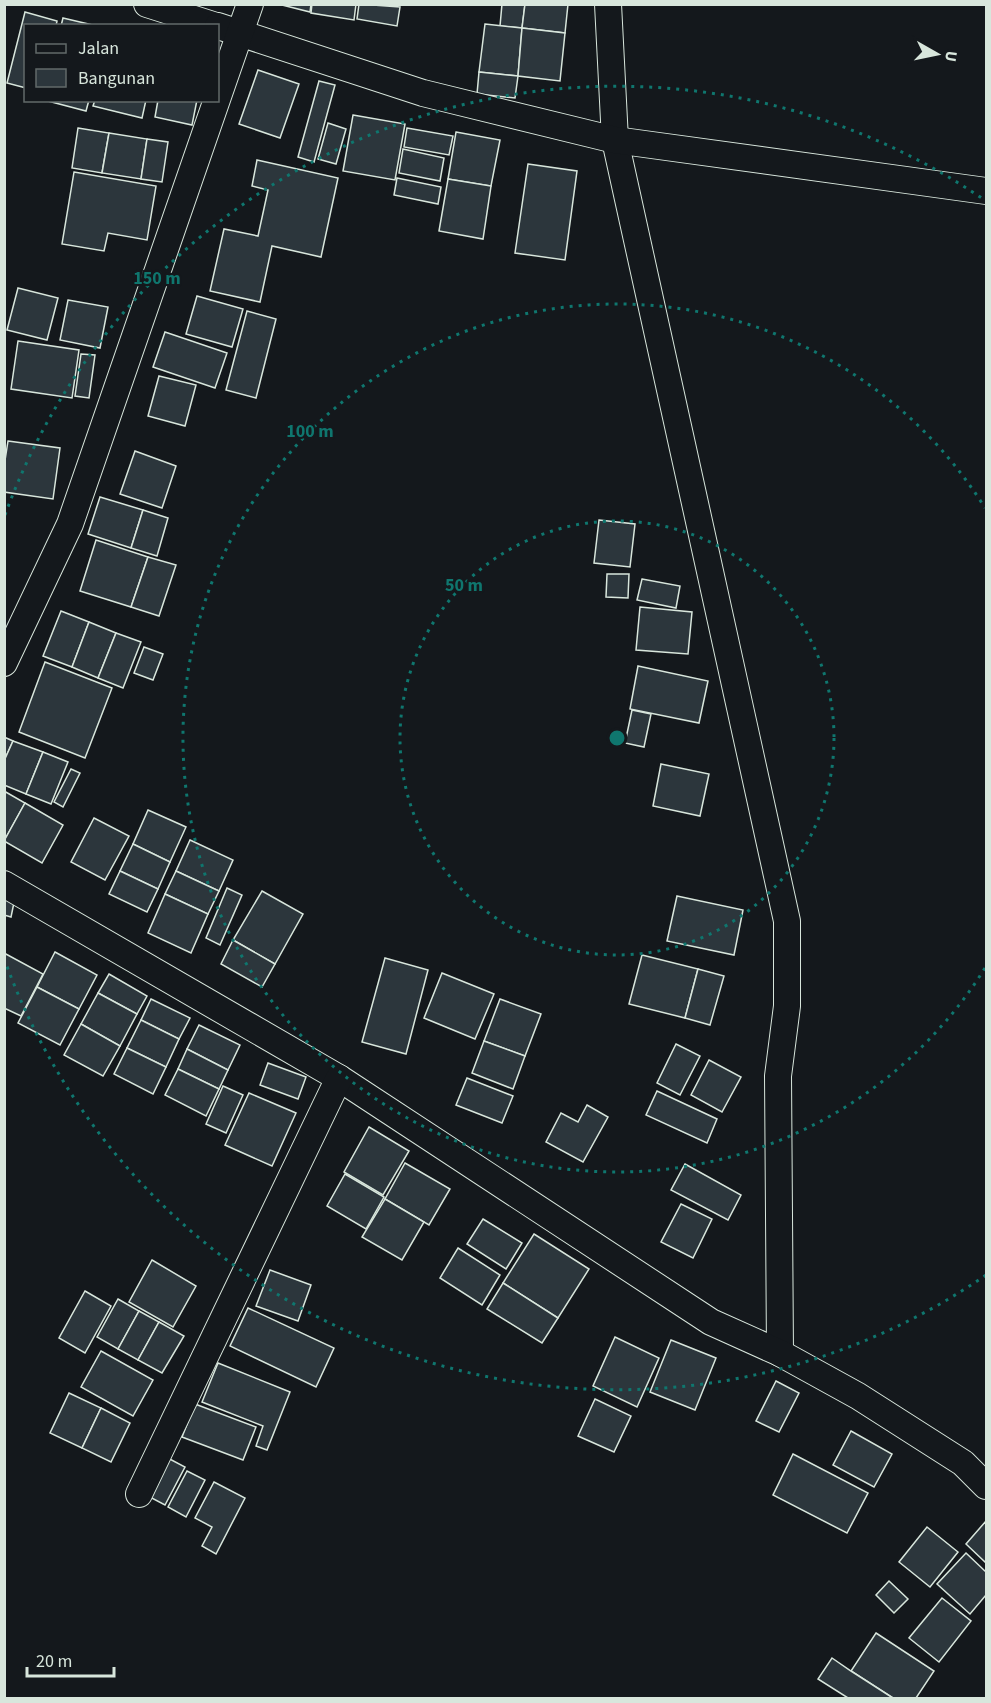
<svg xmlns="http://www.w3.org/2000/svg" width="991" height="1703" viewBox="0 0 991 1703" font-family="'Source Sans 3',sans-serif">
<style>
.building{fill:#2c363c;stroke:#d8e6dc;stroke-width:1.5}
.lines{fill:none;stroke-linecap:round;stroke-linejoin:round}
.minor-casing{stroke:#d8e6dc;stroke-width:28}
.minor{stroke:#14181c;stroke-width:26}
.ring{fill:none;stroke:#0f766e;stroke-width:3;stroke-dasharray:3 6}
.centre{fill:#0f766e;stroke:#14181c;stroke-width:3}
.ring-label{font-size:18px;text-anchor:middle;font-weight:bold;fill:#0f766e;stroke:#14181c;stroke-width:4.5;stroke-linejoin:round;paint-order:stroke}
</style>
<rect width="100%" height="100%" fill="#14181c"/>
<g class="building">
<polygon points="278,4 311,4 310,12"/>
<polygon points="312,4 356,4 354,20 311,13"/>
<polygon points="359,4 400,7 397,26 357,19"/>
<polygon points="502,4 525,4 522,28 500,26"/>
<polygon points="525,4 568,4 565,33 522,28"/>
<polygon points="25,12 57,21 56,26 26,26 26,88 7,83"/>
<polygon points="63,18 97,26 61,26"/>
<polygon points="485,24 522,28 518,76 479,72"/>
<polygon points="522,28 565,33 560,81 518,76"/>
<polygon points="258,70 299,84 280,138 239,124"/>
<polygon points="479,72 518,76 515,98 477,94"/>
<polygon points="319,81 335,85 314,162 298,157"/>
<polygon points="44,100 89,100 86,111"/>
<polygon points="95,100 146,100 142,118 93,106"/>
<polygon points="158,100 197,100 192,125 155,117"/>
<polygon points="353,115 405,124 395,180 343,171"/>
<polygon points="328,123 346,129 336,164 318,159"/>
<polygon points="78,128 109,133 102,173 72,168"/>
<polygon points="407,128 453,136 449,155 404,147"/>
<polygon points="456,132 500,140 491,186 448,179"/>
<polygon points="109,133 147,139 141,179 102,173"/>
<polygon points="147,139 168,142 162,182 141,179"/>
<polygon points="403,149 444,158 440,181 399,173"/>
<polygon points="257,160 338,178 321,257 272,246 260,302 210,291 224,229 258,236 268,190 252,186"/>
<polygon points="528,164 577,171 565,260 515,253"/>
<polygon points="74,172 156,186 147,240 108,233 104,251 62,244"/>
<polygon points="397,178 441,187 438,204 394,195"/>
<polygon points="448,179 491,186 483,239 439,231"/>
<polygon points="18,288 58,298 47,340 7,330"/>
<polygon points="197,296 243,309 232,347 186,334"/>
<polygon points="68,300 108,307 100,348 60,340"/>
<polygon points="247,311 276,319 256,398 226,390"/>
<polygon points="165,332 227,353 215,388 153,367"/>
<polygon points="18,341 79,350 72,398 11,389"/>
<polygon points="81,354 95,355 89,398 75,396"/>
<polygon points="159,376 196,385 185,426 148,416"/>
<polygon points="8,441 60,448 53,499 4,492 4,467"/>
<polygon points="135,451 176,466 162,508 120,494"/>
<polygon points="100,497 143,510 131,548 88,534"/>
<polygon points="143,510 168,518 157,556 131,548"/>
<polygon points="599,520 635,524 630,567 594,563"/>
<polygon points="96,540 148,557 131,607 80,591"/>
<polygon points="148,557 176,565 159,616 131,607"/>
<polygon points="607,574 629,574 628,598 606,597"/>
<polygon points="642,579 680,586 676,608 637,600"/>
<polygon points="640,607 692,612 688,654 636,650"/>
<polygon points="61,611 89,622 72,667 43,656"/>
<polygon points="89,622 116,633 98,678 72,667"/>
<polygon points="116,633 141,642 123,688 98,678"/>
<polygon points="144,647 163,654 153,680 134,673"/>
<polygon points="45,662 112,688 85,758 19,732"/>
<polygon points="638,666 708,681 699,723 630,709"/>
<polygon points="632,710 651,714 644,747 625,743"/>
<polygon points="4,737 13,741 4,761"/>
<polygon points="13,741 43,752 26,794 4,785 4,761"/>
<polygon points="43,752 68,762 51,804 26,794"/>
<polygon points="661,764 709,774 700,816 653,806"/>
<polygon points="71,769 80,773 63,807 54,802"/>
<polygon points="4,791 25,803 4,841"/>
<polygon points="25,803 63,825 42,863 4,841"/>
<polygon points="148,810 186,827 170,862 133,844"/>
<polygon points="94,818 129,836 105,880 71,862"/>
<polygon points="190,840 233,860 219,891 176,871"/>
<polygon points="133,844 170,862 158,889 120,871"/>
<polygon points="120,871 158,889 147,912 109,894"/>
<polygon points="176,871 219,891 208,914 165,894"/>
<polygon points="227,888 242,895 220,945 206,938"/>
<polygon points="4,890 16,893 11,917 4,915"/>
<polygon points="262,891 303,914 275,964 233,940"/>
<polygon points="165,894 208,914 191,953 148,933"/>
<polygon points="677,896 743,910 734,955 667,941"/>
<polygon points="233,940 275,964 262,987 221,964"/>
<polygon points="55,952 97,975 79,1009 37,987"/>
<polygon points="4,953 43,974 21,1016 4,1008"/>
<polygon points="642,955 698,969 685,1018 629,1004"/>
<polygon points="385,958 428,970 406,1054 362,1042"/>
<polygon points="698,969 724,976 710,1025 685,1018"/>
<polygon points="442,973 494,994 475,1039 424,1018"/>
<polygon points="109,974 147,996 137,1014 98,993"/>
<polygon points="37,987 79,1009 60,1045 18,1023"/>
<polygon points="98,993 137,1014 120,1046 81,1024"/>
<polygon points="151,999 190,1018 179,1039 141,1020"/>
<polygon points="500,999 541,1014 525,1056 484,1041"/>
<polygon points="141,1020 179,1039 166,1067 127,1048"/>
<polygon points="81,1024 120,1046 103,1076 64,1055"/>
<polygon points="199,1025 240,1045 228,1070 187,1049"/>
<polygon points="484,1041 525,1056 513,1089 472,1073"/>
<polygon points="676,1044 700,1056 680,1095 657,1083"/>
<polygon points="127,1048 166,1067 153,1094 114,1074"/>
<polygon points="187,1049 228,1070 219,1089 178,1069"/>
<polygon points="709,1060 741,1077 722,1112 691,1095"/>
<polygon points="268,1063 306,1077 298,1099 260,1085"/>
<polygon points="178,1069 219,1089 206,1116 165,1095"/>
<polygon points="467,1078 513,1096 502,1123 456,1105"/>
<polygon points="223,1086 243,1095 226,1133 206,1124"/>
<polygon points="657,1091 717,1119 707,1143 646,1115"/>
<polygon points="249,1093 296,1113 272,1166 225,1145"/>
<polygon points="587,1105 608,1117 583,1162 546,1142 561,1113 578,1122"/>
<polygon points="369,1127 409,1151 383,1195 344,1172"/>
<polygon points="405,1163 450,1189 429,1225 385,1199"/>
<polygon points="685,1164 741,1195 728,1220 671,1190"/>
<polygon points="345,1174 384,1197 366,1229 327,1206"/>
<polygon points="385,1199 424,1222 402,1260 362,1237"/>
<polygon points="681,1204 712,1219 693,1258 661,1242"/>
<polygon points="483,1219 522,1243 506,1269 467,1244"/>
<polygon points="534,1234 589,1269 558,1318 503,1283"/>
<polygon points="458,1248 500,1275 482,1305 440,1278"/>
<polygon points="152,1260 196,1286 173,1327 129,1302"/>
<polygon points="270,1270 311,1285 298,1321 256,1306"/>
<polygon points="503,1283 558,1318 542,1343 487,1309"/>
<polygon points="85,1291 111,1306 85,1353 59,1338"/>
<polygon points="118,1299 139,1311 118,1349 97,1337"/>
<polygon points="248,1308 334,1348 316,1387 230,1346"/>
<polygon points="139,1311 159,1322 138,1360 118,1349"/>
<polygon points="159,1322 184,1336 162,1373 138,1360"/>
<polygon points="615,1337 659,1358 637,1407 593,1386"/>
<polygon points="671,1340 716,1358 695,1410 650,1392"/>
<polygon points="101,1351 153,1380 133,1416 81,1387"/>
<polygon points="218,1363 290,1392 267,1450 256,1446 263,1426 202,1402"/>
<polygon points="776,1381 799,1393 779,1432 756,1421"/>
<polygon points="69,1393 101,1408 82,1448 50,1433"/>
<polygon points="595,1399 631,1416 614,1452 578,1436"/>
<polygon points="195,1404 256,1427 243,1460 182,1437"/>
<polygon points="101,1408 130,1423 111,1462 82,1448"/>
<polygon points="851,1431 892,1454 874,1487 833,1465"/>
<polygon points="793,1454 868,1493 847,1533 773,1495"/>
<polygon points="164,1456 185,1467 165,1505 144,1494"/>
<polygon points="187,1471 205,1480 186,1517 168,1507"/>
<polygon points="214,1482 245,1498 216,1554 202,1546 212,1527 195,1518"/>
<polygon points="986,1521 986,1560 985,1562 966,1544"/>
<polygon points="927,1527 958,1552 930,1587 899,1562"/>
<polygon points="966,1553 986,1572 986,1595 970,1614 937,1584"/>
<polygon points="889,1581 908,1599 894,1613 876,1595"/>
<polygon points="942,1598 971,1621 939,1662 909,1638"/>
<polygon points="876,1633 934,1671 916,1698 893,1698 851,1671"/>
<polygon points="832,1658 851,1671 893,1698 848,1698 818,1679"/>
</g>
<g class="lines">
<g class="minor-casing">
<g id="minor">
<polyline points="147,4 216,26"/>
<polyline points="608,4 615,140 787,921 787,1006 778,1076 780,1353"/>
<polyline points="218,26 423,93 615,140 986,191"/>
<polyline points="4,663 70,524 250,4"/>
<polyline points="4,884 339,1078 711,1322 780,1353 858,1396 963,1463 986,1486"/>
<polyline points="139,1494 339,1078"/>
</g>
</g>
<use href="#minor" class="minor"/>
</g>
<g class="ring">
<circle cx="617" cy="738" r="217"/>
<path d="M985 968A434 434 0 1 1 985 508"/>
<path d="M986 1275A651 651 0 0 1 5 961M5 515A651 651 0 0 1 986 201"/>
</g>
<circle cx="617" cy="738" r="9" class="centre"/>
<g class="ring-label">
<text x="157" y="284">150 m</text>
<text x="310" y="437">100 m</text>
<text x="464" y="591">50 m</text>
</g>
<rect width="991" height="1703" fill="none" stroke="#d8e6dc" stroke-width="12"/>
<rect x="24" y="24" width="195" height="78" fill="#14181c" stroke="#626a69" stroke-width="1.5"/>
<rect x="36" y="44" width="30" height="9" fill="#14181c" stroke="#626a69" stroke-width="1.5"/>
<text x="78" y="54" font-size="18" fill="#d8e6dc">Jalan</text>
<rect x="36" y="69" width="30" height="18" fill="#2c363c" stroke="#626a69" stroke-width="1.5"/>
<text x="78" y="84" font-size="18" fill="#d8e6dc">Bangunan</text>
<g transform="translate(937 54) rotate(99)" stroke="#14181c" stroke-width="4.5" paint-order="stroke">
<path d="M0-4.5L10 22L0 15L-10 22Z" fill="#d8e6dc"/>
<text y="-9" font-size="16" font-weight="bold" text-anchor="middle" fill="#d8e6dc">U</text>
</g>
<path d="M27 1667v9h87v-9" fill="none" stroke="#d8e6dc" stroke-width="3"/>
<text x="36" y="1667" font-size="18" fill="#d8e6dc" stroke="#14181c" stroke-width="4.5" paint-order="stroke">20 m</text>
</svg>
